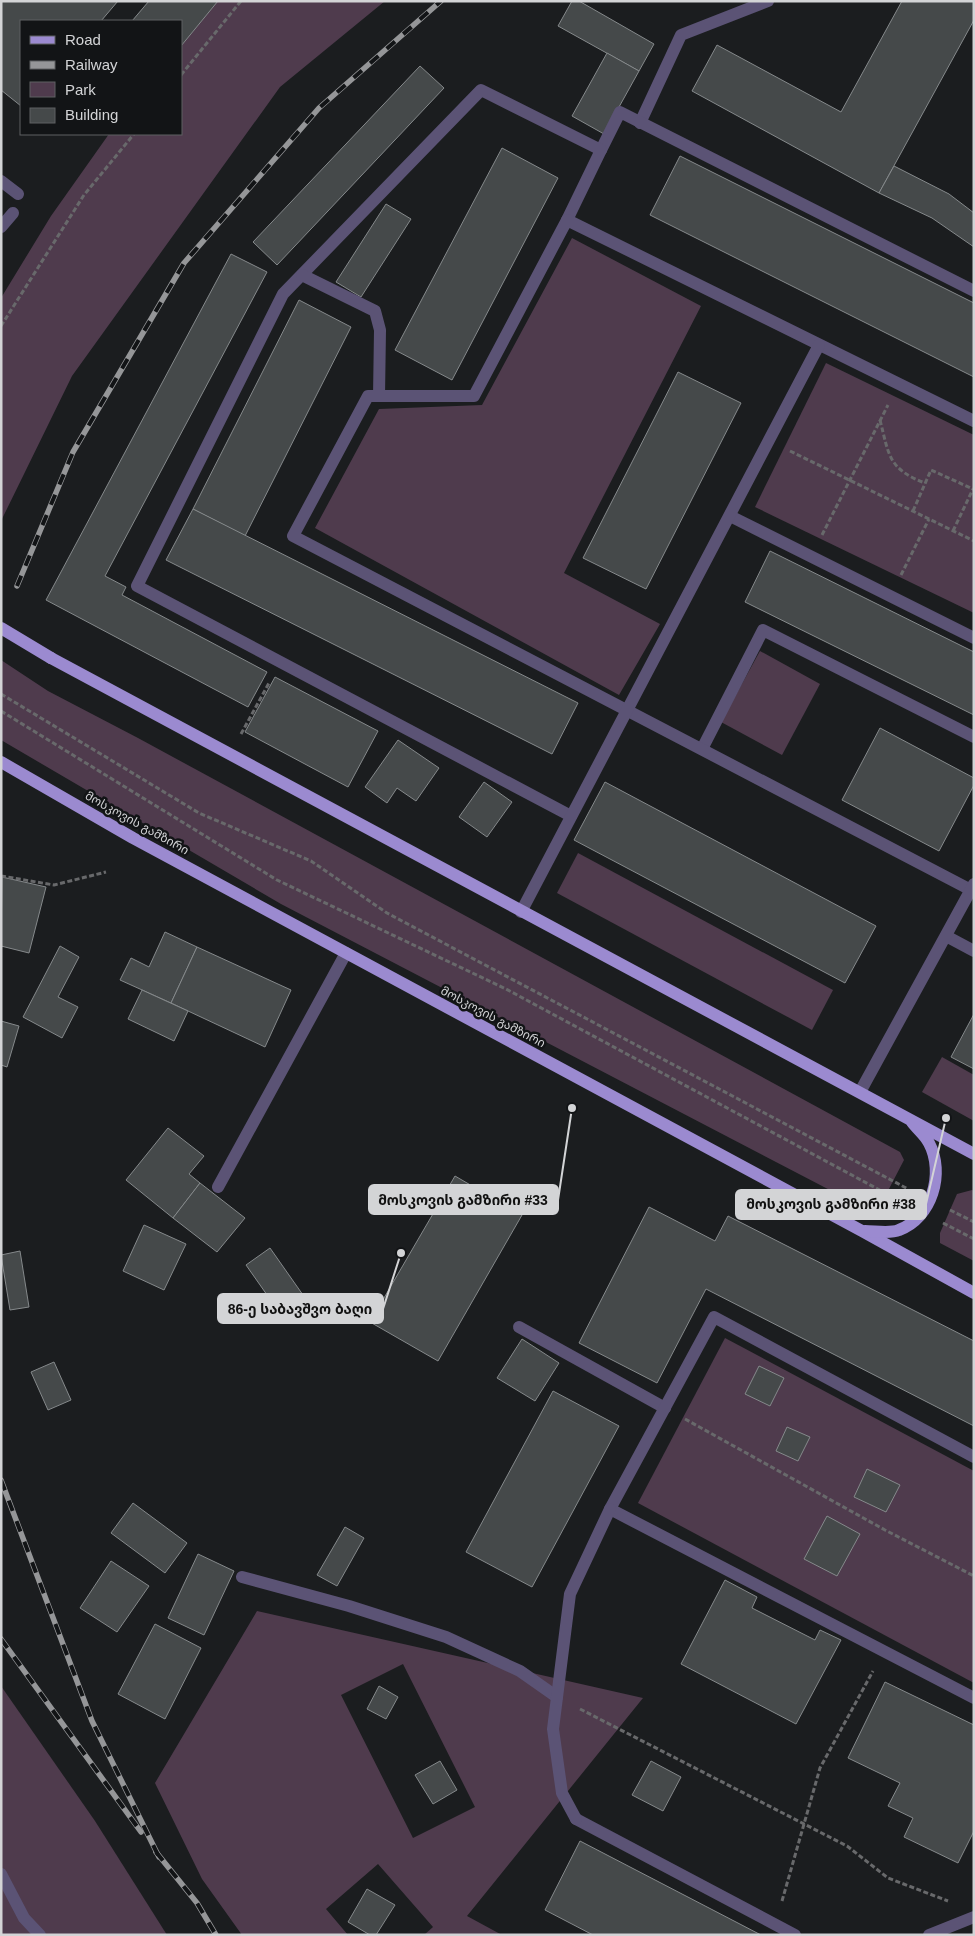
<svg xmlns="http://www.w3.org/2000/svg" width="975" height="1936" viewBox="0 0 975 1936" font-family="Arial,'Noto Sans Georgian',sans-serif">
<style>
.green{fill:#4f3b4d;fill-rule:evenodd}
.building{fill:#45494a;stroke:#85898b}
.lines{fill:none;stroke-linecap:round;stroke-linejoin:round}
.path{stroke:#68696b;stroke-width:3;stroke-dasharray:5 2.5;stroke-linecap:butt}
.lane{stroke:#5b5375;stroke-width:12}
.street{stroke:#5b5375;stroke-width:12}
.primary{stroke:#9b8ad0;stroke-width:12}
.rail-casing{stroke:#959698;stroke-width:5.5}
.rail{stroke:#121416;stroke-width:4;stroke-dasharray:11;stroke-linecap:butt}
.primary-bridge{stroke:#9b8ad0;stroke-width:12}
.labels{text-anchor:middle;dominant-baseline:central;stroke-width:5;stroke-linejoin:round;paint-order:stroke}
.street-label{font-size:12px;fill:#d3d4d6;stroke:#121416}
.leader{fill:none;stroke:#d3d4d6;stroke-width:2}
.callout-dot{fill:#d3d4d6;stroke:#121416;stroke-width:2}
.callout{fill:#d3d4d6;stroke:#d3d4d6;stroke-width:2}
.callout-label{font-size:14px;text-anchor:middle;font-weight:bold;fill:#111}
</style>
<rect width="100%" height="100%" fill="#1b1d1f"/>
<g class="green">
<polygon points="218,1 385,1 280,87 72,376 1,521 1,298 51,216 109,134 181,134 181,46"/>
<polygon points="572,238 701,306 564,573 660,624 619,695 315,528 379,409 482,405"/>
<polygon points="826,363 974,435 974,613 755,507"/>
<polygon points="760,651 820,684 782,755 721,722"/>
<polygon points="1,660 48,691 138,738 900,1152 904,1160 877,1212 872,1212 281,904 1,740"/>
<polygon points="578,853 833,990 812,1030 557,893"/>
<polygon points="942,1057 974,1075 974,1121 922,1092"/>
<polygon points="972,1190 974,1191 974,1261 940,1243 940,1233 957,1194"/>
<polygon points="725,1338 974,1471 974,1683 638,1503"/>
<path d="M257 1611 643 1698 467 1916 502 1935H424L433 1927 378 1864 326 1909 348 1935H242L202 1879 155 1783ZM403 1664 475 1807 413 1838 341 1695Z"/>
<polygon points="1,1686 95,1821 167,1935 1,1935"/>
</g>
<g class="building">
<polygon points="1,1 118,1 101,21 21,21 21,106 1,90"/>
<polygon points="149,1 218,1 181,46 181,21 132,21"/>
<polygon points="572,1 579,1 654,44 639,71 558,26"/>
<polygon points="902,1 974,1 974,20 879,193 692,91 717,45 841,112"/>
<polygon points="607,53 639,71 604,134 572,116"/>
<polygon points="420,66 444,88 277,265 253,242"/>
<polygon points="502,148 558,178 452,380 395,350"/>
<polygon points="680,156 974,303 974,377 650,215"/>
<polygon points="894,166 949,194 974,213 974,247 932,218 879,193"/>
<polygon points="386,204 411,219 361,297 336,282"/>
<polygon points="231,254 267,272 105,576 126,587 122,595 267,672 248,707 46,600"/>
<polygon points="299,300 351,327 245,536 193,509"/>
<polygon points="678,372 741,403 646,589 583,558"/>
<polygon points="193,509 578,703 552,754 166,560"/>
<polygon points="770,551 974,652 974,715 745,602"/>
<polygon points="275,677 378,731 348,787 245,732"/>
<polygon points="880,728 974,778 974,785 939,851 842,800"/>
<polygon points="398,740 439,768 416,801 397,788 387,803 365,787"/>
<polygon points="484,782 512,802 487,837 459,817"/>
<polygon points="605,782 876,926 845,983 574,840"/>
<polygon points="2,877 46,887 29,953 1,946"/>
<polygon points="165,932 197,947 171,1003 120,980 131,958 149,967"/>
<polygon points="60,946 79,957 58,997 78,1007 62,1038 23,1017"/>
<polygon points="197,947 291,990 265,1047 171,1003"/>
<polygon points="142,990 188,1011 174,1041 128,1019"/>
<polygon points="974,1014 974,1069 951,1057"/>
<polygon points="1,1021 19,1026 7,1067 1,1065"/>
<polygon points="168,1128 204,1156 189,1174 200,1183 173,1218 126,1180"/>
<polygon points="455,1176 522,1215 438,1361 370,1322"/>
<polygon points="200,1183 245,1218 217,1252 173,1218"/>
<polygon points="649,1207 715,1241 728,1216 974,1341 974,1426 706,1289 657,1383 579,1343"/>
<polygon points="144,1225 186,1244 164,1290 123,1271"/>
<polygon points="270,1248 303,1295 279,1312 246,1265"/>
<polygon points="20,1251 29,1307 10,1310 1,1255"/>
<polygon points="522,1339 559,1363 535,1401 497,1378"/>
<polygon points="54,1362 71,1400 48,1410 31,1372"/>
<polygon points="759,1366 784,1378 770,1406 745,1394"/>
<polygon points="553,1391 619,1426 532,1587 466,1552"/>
<polygon points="787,1427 810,1437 798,1461 776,1451"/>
<polygon points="867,1469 900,1485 886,1512 854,1497"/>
<polygon points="133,1503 187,1543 165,1573 111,1533"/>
<polygon points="827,1516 860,1534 837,1576 804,1559"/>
<polygon points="345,1527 364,1538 337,1586 317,1575"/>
<polygon points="198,1554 234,1571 204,1635 168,1618"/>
<polygon points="111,1561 149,1586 117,1632 80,1608"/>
<polygon points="725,1580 757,1597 752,1608 815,1640 820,1630 841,1640 796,1724 681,1664"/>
<polygon points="155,1624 201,1648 165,1719 118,1694"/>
<polygon points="885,1682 974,1725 974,1831 958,1863 904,1837 913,1818 888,1806 900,1783 848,1758"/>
<polygon points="379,1686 398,1697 386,1719 367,1709"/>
<polygon points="440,1761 457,1790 433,1804 415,1775"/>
<polygon points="651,1761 681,1777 663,1811 632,1795"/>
<polygon points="580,1841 761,1935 593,1935 545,1910"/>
<polygon points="367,1889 395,1905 376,1935 370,1935 348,1922"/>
</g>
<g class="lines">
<g class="path">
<polyline points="181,75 241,1"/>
<polyline points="1,326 84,195 134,134"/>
<path d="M880 420C889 455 888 469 925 483"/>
<polyline points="790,451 974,541"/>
<polyline points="913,511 931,470 973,489"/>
<polyline points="953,531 973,489"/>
<polyline points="822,535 888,405"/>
<polyline points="901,575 929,519"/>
<polyline points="1,694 199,813 311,861 387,913 908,1189"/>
<polyline points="1,711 277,880 506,989 900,1201"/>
<polyline points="241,734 269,683"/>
<polyline points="1,876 54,885 106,872"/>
<polyline points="950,1210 974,1222"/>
<polyline points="943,1223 974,1239"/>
<polyline points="685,1419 885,1530 974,1576"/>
<polyline points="580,1709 847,1846 888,1878 948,1901"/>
<polyline points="782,1901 820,1768 873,1671"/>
</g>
<g class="lane">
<polyline points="640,123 681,35 768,1"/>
<polyline points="601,150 620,112 974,291"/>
<polyline points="567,220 601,150 481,90 283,294 137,586 571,816"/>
<polyline points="1,227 13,213"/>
<polyline points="302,275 375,311 380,330 379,396"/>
<polyline points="730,516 974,638"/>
<polyline points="702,749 763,630 974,737"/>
<polyline points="971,890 293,536 368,396 474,396 567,220 974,421"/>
<polyline points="946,936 974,951"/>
<polyline points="218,1187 346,953"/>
<polyline points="519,1327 665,1408"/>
<polyline points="974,1457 714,1317 610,1509 974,1698"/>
<polyline points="576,1819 795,1935"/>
<polyline points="1,1874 24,1918 40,1935"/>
<polyline points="929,1935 974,1917"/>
</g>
<g class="street">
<polyline points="1,181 18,194"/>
<polyline points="521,912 819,345"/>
<polyline points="860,1092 974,884"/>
<polyline points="242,1577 349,1606 446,1637 520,1671 557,1697"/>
<polyline points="576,1819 562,1793 553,1729 570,1594 610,1509"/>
</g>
<g class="primary">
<polyline points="51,658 974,1154"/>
<polyline points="1,762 133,838 862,1231 974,1293"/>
<path d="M865 1231C875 1231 890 1234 899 1230 932 1218 945 1173 929 1143 925 1135 917 1129 912 1122"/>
</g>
<g class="rail-casing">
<g id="rail">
<polyline points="17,586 73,452 184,263 319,108 441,1"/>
<polyline points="1,1480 92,1721 159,1857"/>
<polyline points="1,1639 141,1832"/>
<polyline points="156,1852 197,1903 216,1935"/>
</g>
</g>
<use href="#rail" class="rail"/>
<polyline class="primary-bridge" points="1,628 51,658"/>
</g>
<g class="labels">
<g class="street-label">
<text transform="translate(137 823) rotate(29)">მოსკოვის გამზირი</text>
<text transform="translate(493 1017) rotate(28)">მოსკოვის გამზირი</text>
</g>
</g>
<path class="leader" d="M572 1108L558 1200M946 1118L926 1204M401 1253L383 1309"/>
<g class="callout-dot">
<circle cx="572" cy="1108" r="5"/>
<circle cx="946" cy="1118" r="5"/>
<circle cx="401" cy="1253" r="5"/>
</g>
<g class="callout">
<rect x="369" y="1185" width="189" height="29" rx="5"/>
<rect x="736" y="1190" width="190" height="29" rx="5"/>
<rect x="218" y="1294" width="165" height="29" rx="5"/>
</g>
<g class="callout-label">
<text x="463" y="1205">მოსკოვის გამზირი #33</text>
<text x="831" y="1209">მოსკოვის გამზირი #38</text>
<text x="300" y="1314">86-ე საბავშვო ბაღი</text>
</g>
<rect width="975" height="1936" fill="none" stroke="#d3d4d6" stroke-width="5"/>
<rect x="20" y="20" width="162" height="115" fill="#121416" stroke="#5f6163"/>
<rect x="30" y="36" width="25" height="8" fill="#9b8ad0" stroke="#5f6163"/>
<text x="65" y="45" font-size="15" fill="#d3d4d6">Road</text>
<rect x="30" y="61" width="25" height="8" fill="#959698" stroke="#5f6163"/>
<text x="65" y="70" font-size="15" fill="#d3d4d6">Railway</text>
<rect x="30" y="82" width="25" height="15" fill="#4f3b4d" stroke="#5f6163"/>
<text x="65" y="95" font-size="15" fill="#d3d4d6">Park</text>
<rect x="30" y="108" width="25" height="15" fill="#45494a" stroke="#5f6163"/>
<text x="65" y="120" font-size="15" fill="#d3d4d6">Building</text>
</svg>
